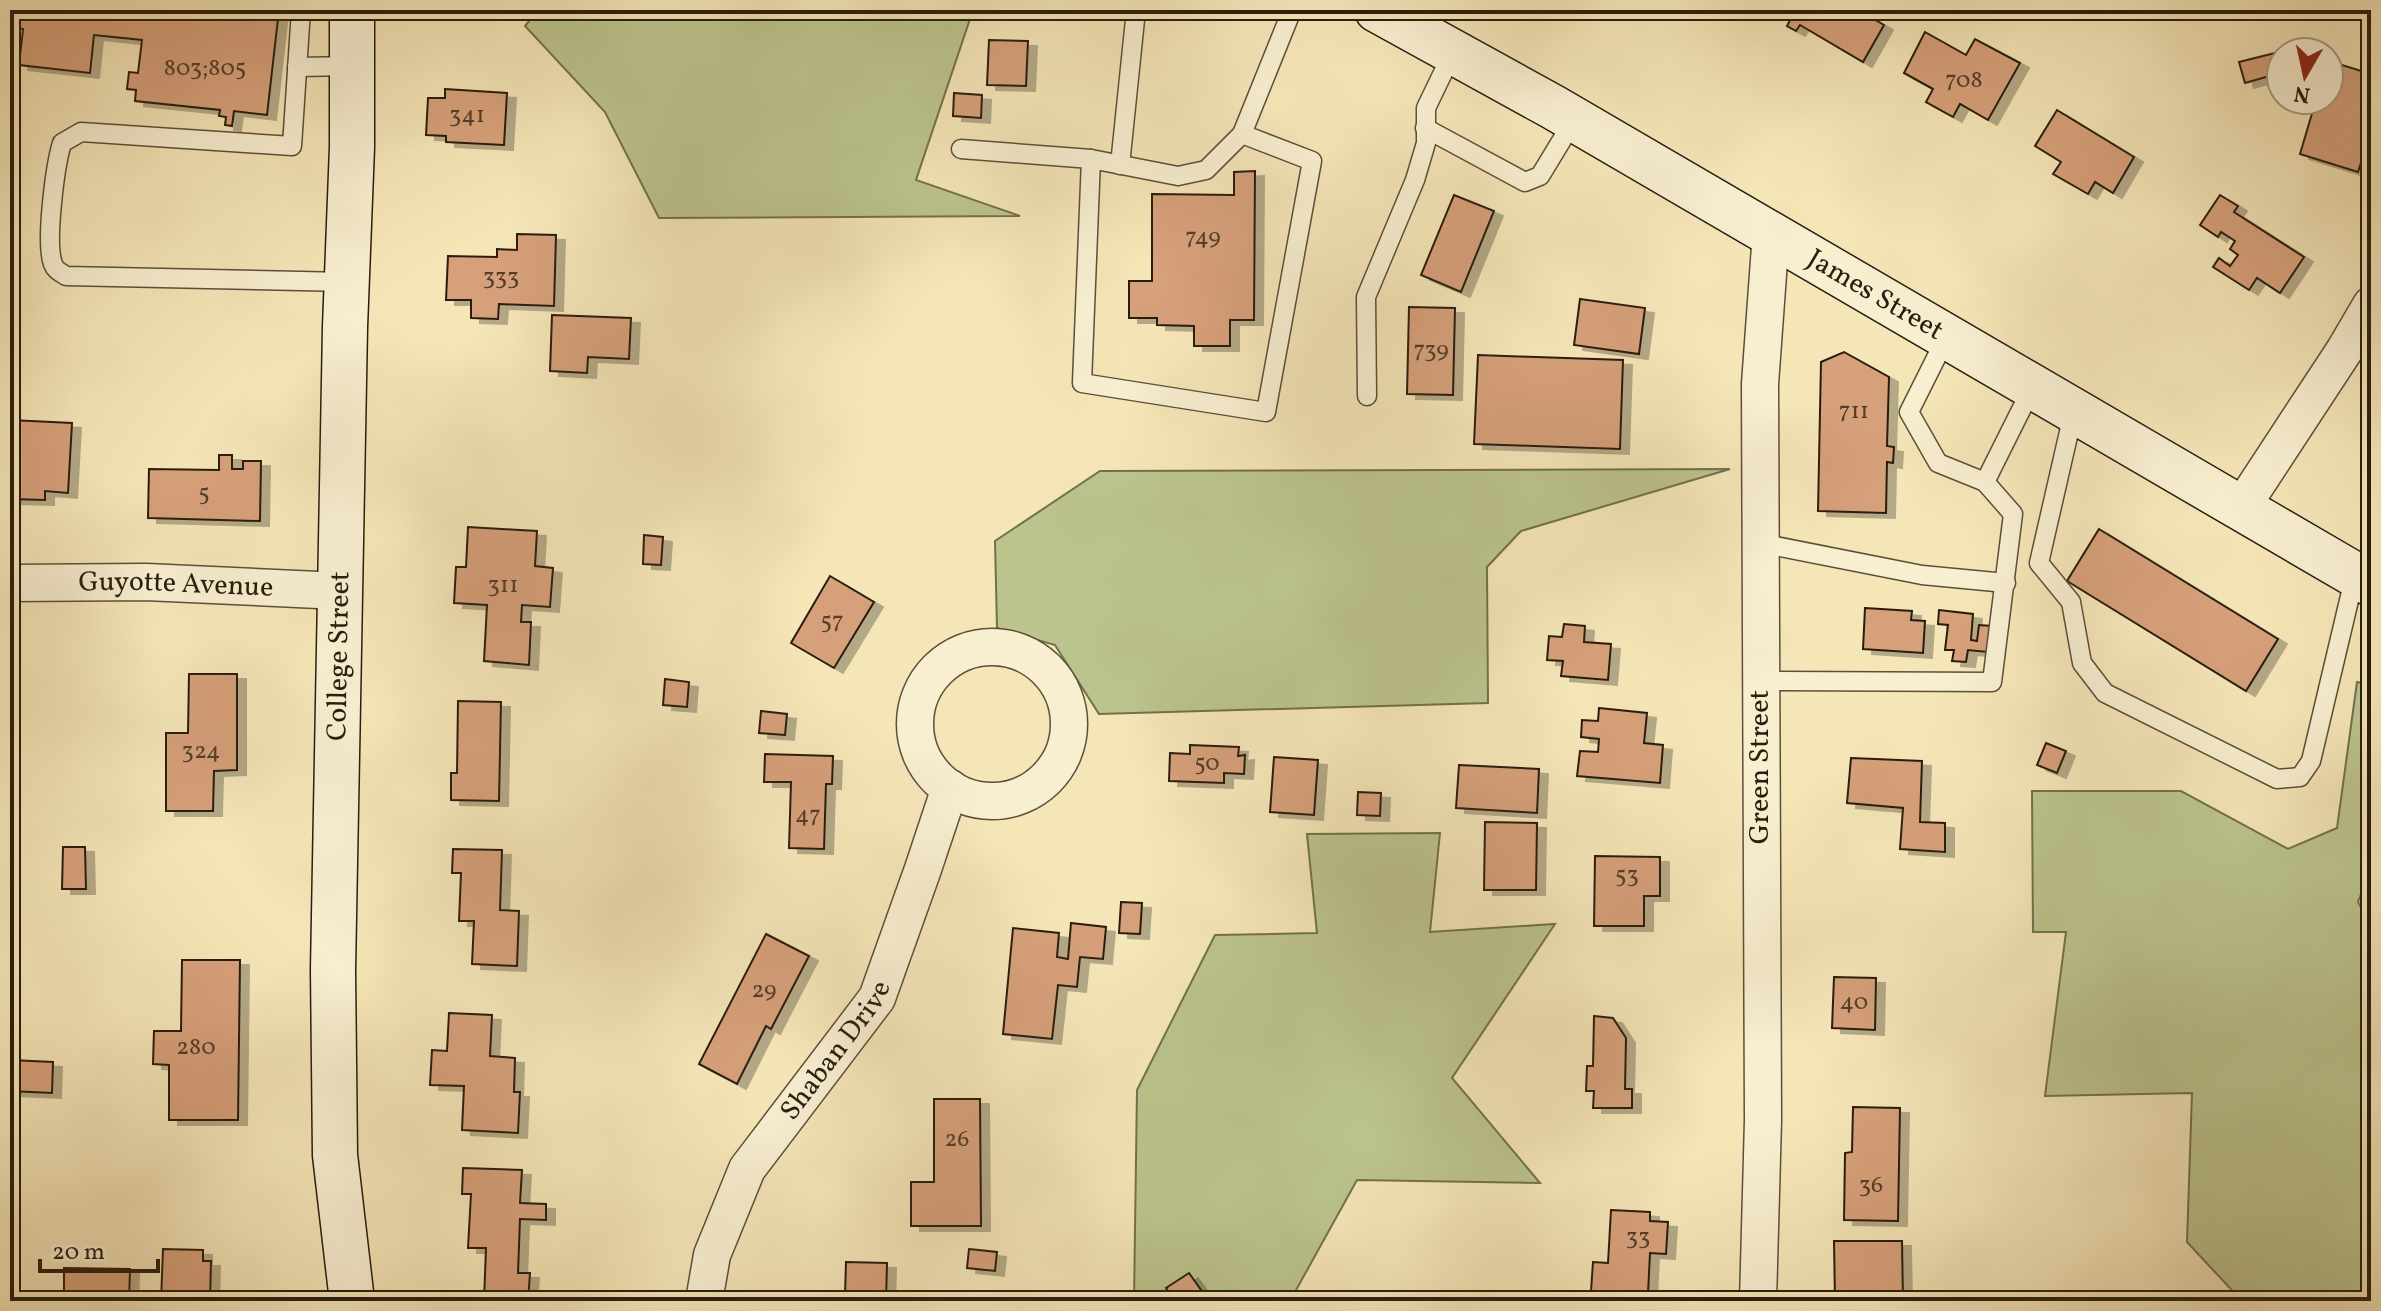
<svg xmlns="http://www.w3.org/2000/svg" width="2381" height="1311" viewBox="0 0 2381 1311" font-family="Vollkorn,serif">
	<defs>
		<filter id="shadow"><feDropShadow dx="9" dy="5" stdDeviation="0" flood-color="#0004"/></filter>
	</defs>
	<rect width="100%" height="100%" fill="#f5e6b8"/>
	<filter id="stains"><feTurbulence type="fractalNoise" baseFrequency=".0025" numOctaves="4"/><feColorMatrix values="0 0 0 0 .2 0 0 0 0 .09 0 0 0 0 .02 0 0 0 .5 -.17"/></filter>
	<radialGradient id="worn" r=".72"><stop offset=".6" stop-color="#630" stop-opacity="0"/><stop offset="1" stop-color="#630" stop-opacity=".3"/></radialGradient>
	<g fill="#bcc48e" stroke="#72704e" stroke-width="2">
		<polygon points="538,10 973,10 916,180 1020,216 659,218 605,112 525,26"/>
		<polygon points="1730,469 1521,531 1487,567 1488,703 1099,714 1055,645 997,628 995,541 1100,471"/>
		<polygon points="2357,682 2371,685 2371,868 2358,902 2371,926 2371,1292 2369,1301 2242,1301 2187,1242 2192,1093 2045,1096 2066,932 2033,932 2032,791 2181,791 2288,849 2337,828"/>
		<polygon points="1440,833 1430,932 1555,924 1452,1078 1540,1183 1357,1180 1290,1301 1134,1301 1137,1090 1215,935 1317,933 1307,834"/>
	</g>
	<g fill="#d6a07a" stroke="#291d0f" stroke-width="2" filter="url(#shadow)">
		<polygon points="19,10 279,10 267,115 234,111 232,126 225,125 226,117 219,116 220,110 135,101 136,90 127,89 129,72 138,73 142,40 94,35 90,73 19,65 23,29 17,28"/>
		<polygon points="1772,10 1858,10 1884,25 1863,62 1800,25 1796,31 1787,26 1790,20"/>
		<polygon points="1925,32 1966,55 1975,39 2020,63 1988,120 1960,104 1953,117 1926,102 1933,89 1904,73"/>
		<polygon points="989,40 1028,41 1026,86 987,85"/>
		<polygon points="2275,53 2280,73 2245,83 2239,62"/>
		<polygon points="2329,61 2371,74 2371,86 2366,103 2371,104 2371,131 2358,172 2300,154 2316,100 2329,100"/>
		<polygon points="445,89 507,93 504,145 446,142 446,136 426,135 428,98 445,98"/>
		<polygon points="954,93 982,95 981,118 953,116"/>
		<polygon points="2057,110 2134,157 2113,193 2095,182 2088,194 2053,174 2061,162 2035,146"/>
		<polygon points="1255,171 1254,320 1230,320 1230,346 1194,346 1194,326 1157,325 1157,318 1129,318 1129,281 1152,281 1152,194 1234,195 1234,172"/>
		<polygon points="1454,195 1494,211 1461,292 1421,275"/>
		<polygon points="2220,195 2238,206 2234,212 2304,257 2280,293 2257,278 2249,290 2213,267 2219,258 2230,266 2238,255 2230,249 2235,241 2221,232 2218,237 2200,225"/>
		<polygon points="517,234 556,235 554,306 499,304 498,319 471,318 471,300 446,300 448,256 497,257 497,249 517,250"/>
		<polygon points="1580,299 1645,308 1639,354 1574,345"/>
		<polygon points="1409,307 1455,308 1453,395 1407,394"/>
		<polygon points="552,315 631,318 629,359 588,357 587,373 550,371"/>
		<polygon points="1844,352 1889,377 1887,446 1894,447 1893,463 1887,462 1886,513 1818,511 1821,362"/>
		<polygon points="1478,355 1623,360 1620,449 1474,444"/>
		<polygon points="10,420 72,423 68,493 45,491 45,500 10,499"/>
		<polygon points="219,455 232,455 232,469 243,469 243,461 261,461 260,521 148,518 149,469 219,470"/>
		<polygon points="468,527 537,531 535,566 553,568 550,607 522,605 521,622 531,622 529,665 484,661 487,605 454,603 456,567 466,567"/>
		<polygon points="2099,529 2278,639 2246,691 2067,581"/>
		<polygon points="644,535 663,537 661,565 643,564"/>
		<polygon points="830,576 874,602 834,668 791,643"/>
		<polygon points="1865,608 1912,611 1911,620 1925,621 1923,653 1863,649"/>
		<polygon points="1939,610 1973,614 1971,640 1977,641 1979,625 1992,626 1988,652 1968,650 1966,662 1952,661 1954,650 1945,650 1948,625 1938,624"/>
		<polygon points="1564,624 1585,626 1584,642 1611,644 1608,680 1561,676 1563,661 1547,660 1549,636 1562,637"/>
		<polygon points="189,674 237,674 237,770 214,771 213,811 166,811 166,733 188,733"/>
		<polygon points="665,679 689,682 687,707 663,705"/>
		<polygon points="458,701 501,702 499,801 451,800 451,773 457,773"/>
		<polygon points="1599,708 1647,713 1644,743 1663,745 1660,783 1577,776 1580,751 1598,752 1599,739 1581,737 1582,720 1598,721"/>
		<polygon points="761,711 787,714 785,735 759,733"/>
		<polygon points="2046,743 2066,751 2057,773 2037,765"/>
		<polygon points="1190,745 1239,747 1238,756 1245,755 1244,774 1224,773 1224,783 1169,781 1170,753 1190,754"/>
		<polygon points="765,754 833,756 832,784 826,784 824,849 789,848 791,782 764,782"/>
		<polygon points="1274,757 1318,760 1314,815 1270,812"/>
		<polygon points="1851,758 1922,761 1920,822 1945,823 1945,852 1900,849 1903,808 1847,803"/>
		<polygon points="1459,765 1539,769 1537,813 1456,808"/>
		<polygon points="1358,792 1381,793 1380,816 1357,815"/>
		<polygon points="1485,822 1537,823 1536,890 1484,890"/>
		<polygon points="63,847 85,847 86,889 62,889"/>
		<polygon points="453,849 502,850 500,910 519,911 517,966 472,964 474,921 459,921 461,873 452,873"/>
		<polygon points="1595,856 1660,857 1660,896 1644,896 1644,926 1594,926"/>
		<polygon points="1121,902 1142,903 1140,934 1119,933"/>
		<polygon points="1071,923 1106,927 1103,959 1080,957 1077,987 1058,985 1052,1039 1003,1034 1013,928 1059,933 1057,957 1068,959"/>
		<polygon points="766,934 809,956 771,1029 766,1026 737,1084 699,1064"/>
		<polygon points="182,960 240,960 238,1120 169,1120 169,1065 153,1064 154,1031 181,1031"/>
		<polygon points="1834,977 1876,978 1875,1030 1832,1028"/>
		<polygon points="449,1013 492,1015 490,1056 515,1058 514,1092 520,1092 518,1133 462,1130 464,1086 430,1085 432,1050 447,1051"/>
		<polygon points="1594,1016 1613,1018 1626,1038 1625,1089 1632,1089 1632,1108 1593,1108 1594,1091 1586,1091 1587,1066 1593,1066"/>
		<polygon points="10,1060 53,1062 52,1093 10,1091"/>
		<polygon points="934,1099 980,1099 981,1226 911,1226 911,1182 934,1182"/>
		<polygon points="1853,1107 1900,1108 1898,1221 1844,1220 1845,1153 1852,1152"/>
		<polygon points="463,1168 522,1170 520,1203 546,1204 546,1220 520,1219 518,1273 530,1273 528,1301 484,1301 486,1248 468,1248 471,1194 462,1194"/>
		<polygon points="1611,1210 1650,1212 1650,1221 1668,1222 1666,1254 1650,1253 1648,1294 1591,1291 1593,1262 1608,1263"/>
		<polygon points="1834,1241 1902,1241 1903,1301 1835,1301"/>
		<polygon points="163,1249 203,1250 203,1261 211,1261 210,1301 161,1301"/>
		<polygon points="969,1249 997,1252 995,1271 967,1268"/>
		<polygon points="846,1262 887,1263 886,1301 853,1301 853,1295 845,1295"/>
		<polygon points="64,1268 130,1269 129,1301 64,1301"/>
		<polygon points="1189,1273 1201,1290 1184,1301 1175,1301 1166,1288"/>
	</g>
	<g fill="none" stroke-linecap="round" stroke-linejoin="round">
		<g stroke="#5c4f39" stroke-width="21">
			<g id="lane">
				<path d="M301,10L292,146L81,132L62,143C55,166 45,243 53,264C55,270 60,272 66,276L347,282"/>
				<polyline points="297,67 352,66"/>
				<polyline points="1425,128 1525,182 1540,176 1574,120"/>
				<polyline points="961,149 1091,159 1082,383 1266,412 1312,161 1242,134 1292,10"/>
				<polyline points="1091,159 1178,176 1206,170 1242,134"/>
				<polyline points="1120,165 1136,10"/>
				<polyline points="1947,336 1909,412 1938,463 1985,482 2033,386"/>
				<polyline points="1367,396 1366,297 1415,180 1426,143 1426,108 1453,52"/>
				<polyline points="2074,410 2039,563 2071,602 2082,663 2105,693 2277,779 2300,777 2311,761 2355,575"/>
				<polyline points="1760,543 1922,575 2006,583"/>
				<polyline points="1760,681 1992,682 2013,514 1985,482"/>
			</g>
		</g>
		<g stroke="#5c4f39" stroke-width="39">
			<g id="street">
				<polyline points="2241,508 2344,351 2371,305"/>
				<path id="s1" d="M10,583L146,582L340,591"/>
				<circle cx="992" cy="724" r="77"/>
				<path id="s2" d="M704,1301L712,1255L747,1169L877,998L923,869L950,788"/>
				<polyline points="1758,1301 1763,1120 1760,384 1771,233"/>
			</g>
		</g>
		<g stroke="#291d0f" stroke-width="47">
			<g id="secondary">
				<path id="s3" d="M1377,10L1553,107L2371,584"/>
				<path id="s4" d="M352,1301L335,1155L333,970L345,327L352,147V10"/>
			</g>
		</g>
		<use href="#lane" stroke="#f8efd1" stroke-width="18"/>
		<use href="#street" stroke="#f8efd1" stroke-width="36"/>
		<use href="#secondary" stroke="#f8efd1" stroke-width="44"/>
	</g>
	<g text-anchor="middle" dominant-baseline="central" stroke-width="6" stroke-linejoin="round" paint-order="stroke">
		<g font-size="24" fill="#543e2a">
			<text x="205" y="69">803;805</text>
			<text x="1964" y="81">708</text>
			<text x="467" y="116">341</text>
			<text x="1203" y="238">749</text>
			<text x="501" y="278">333</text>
			<text x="1431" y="351">739</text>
			<text x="1854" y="412">711</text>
			<text x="204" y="494">5</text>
			<text x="503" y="586">311</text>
			<text x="832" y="622">57</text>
			<text x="201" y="752">324</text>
			<text x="1207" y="764">50</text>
			<text x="808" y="816">47</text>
			<text x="1627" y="876">53</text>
			<text x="764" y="991">29</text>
			<text x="1854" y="1003">40</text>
			<text x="196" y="1048">280</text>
			<text x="957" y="1140">26</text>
			<text x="1871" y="1186">36</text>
			<text x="1638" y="1238">33</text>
		</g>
		<g font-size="28" fill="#291d0f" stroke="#f8efd1">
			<text stroke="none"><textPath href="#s3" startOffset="574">James Street</textPath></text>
			<text stroke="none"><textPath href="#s1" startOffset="166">Guyotte Avenue</textPath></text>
			<text stroke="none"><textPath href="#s4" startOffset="646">College Street</textPath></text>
			<text transform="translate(1760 767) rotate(-90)">Green Street</text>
			<text stroke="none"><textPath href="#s2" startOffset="288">Shaban Drive</textPath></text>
		</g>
	</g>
	<rect width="2381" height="1311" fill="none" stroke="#f5e6b8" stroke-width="40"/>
	<rect x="12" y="12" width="2357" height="1287" fill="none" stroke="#291d0f" stroke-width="4"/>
	<rect x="20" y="20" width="2341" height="1271" fill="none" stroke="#291d0f" stroke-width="2"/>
	<g transform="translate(2305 76) rotate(189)"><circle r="38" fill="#f8efd1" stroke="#a59b83" stroke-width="2"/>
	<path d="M0-6L14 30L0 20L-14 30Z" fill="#8f2418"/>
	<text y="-12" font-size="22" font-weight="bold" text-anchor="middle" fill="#291d0f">N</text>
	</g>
	<path d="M40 1259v12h118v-12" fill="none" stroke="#291d0f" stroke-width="4"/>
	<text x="52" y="1259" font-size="24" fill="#291d0f" stroke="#f8efd1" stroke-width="6" paint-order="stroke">20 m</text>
	<rect width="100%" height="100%" filter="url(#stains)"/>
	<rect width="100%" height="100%" fill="url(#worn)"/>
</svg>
